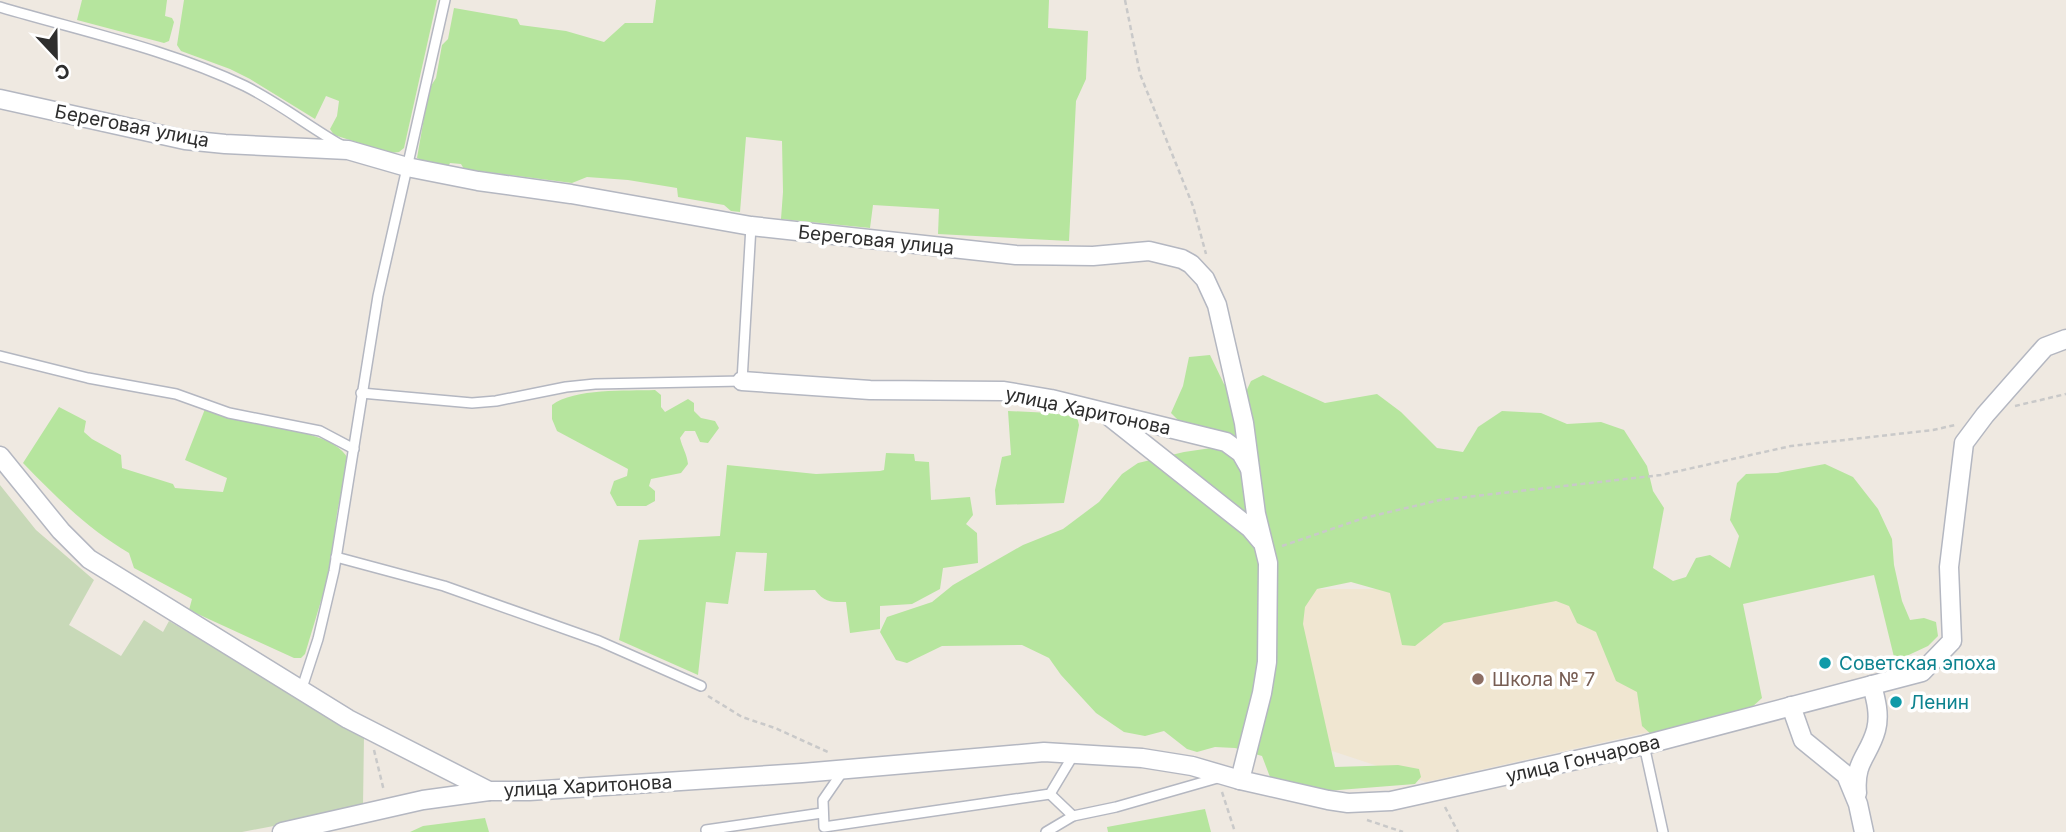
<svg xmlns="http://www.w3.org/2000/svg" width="2066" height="832" viewBox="0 0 2066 832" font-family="Inter,sans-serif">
	<rect width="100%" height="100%" fill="#efe9e1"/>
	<polygon fill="#f0e6d1" points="1628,579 1662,729 1426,782 1320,747 1292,589 1394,589"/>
	<g fill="#b6e59e">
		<polygon points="82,0 167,0 165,16 172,18 174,22 169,41 164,43 77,20"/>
		<polygon points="184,0 437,0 404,148 399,152 391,153 334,135 330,129 337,116 339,101 326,96 315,119 250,79 230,69 181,51 177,45"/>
		<polygon points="656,0 1049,0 1048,28 1088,31 1086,79 1076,101 1069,241 938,234 939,209 873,205 870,228 781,219 783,192 782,141 746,137 740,212 731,211 724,205 678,197 677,188 628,180 587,177 572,183 464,169 461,164 450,163 448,167 430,164 417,158 429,89 436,78 442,45 448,39 454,8 517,19 520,25 566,31 604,42 625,23 653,23"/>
		<polygon points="1210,355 1224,384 1243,398 1251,381 1263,375 1325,403 1377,394 1401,412 1437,448 1463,452 1478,427 1502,411 1541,413 1567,424 1601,422 1624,430 1647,466 1653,491 1664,508 1653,568 1673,581 1686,577 1696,558 1710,555 1730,568 1739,536 1730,520 1737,483 1746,474 1777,473 1825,464 1853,477 1878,509 1892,539 1894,565 1902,601 1910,620 1924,618 1936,622 1938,636 1928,646 1900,659 1894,657 1874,575 1743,604 1762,698 1751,708 1653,736 1642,726 1637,692 1616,681 1596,632 1577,623 1569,606 1556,601 1444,623 1415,646 1402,645 1390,593 1351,582 1317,589 1305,607 1303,624 1335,767 1398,765 1419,769 1421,777 1415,784 1326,791 1270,777 1262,756 1235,748 1215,747 1197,752 1187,749 1164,731 1145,736 1124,732 1096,713 1061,675 1049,658 1022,645 942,646 907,663 896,660 880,632 887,617 932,602 953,585 1023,545 1063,529 1099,502 1122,474 1138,463 1184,452 1218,447 1191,433 1171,413 1183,386 1189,357"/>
		<path d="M655,390L661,395V407L665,412L688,399L694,403V411L701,418L715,421L719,428L708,443L700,442L695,431H685L680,438C682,447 687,454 688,464L681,473L651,479L649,486L655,491V501L646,506H617L610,493L614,481L627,476L628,469L557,431L552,419V405C574,388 627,391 655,390Z"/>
		<path d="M59,407L86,421L84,432L92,439L121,455L122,468L173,484L175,488L223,492L227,478L185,460L205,409C218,413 230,417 242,421C269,427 336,432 348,459L337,513L330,571L305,654L301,658H294L189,610L192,599L134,568L129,553C88,529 56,497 23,463Z"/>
		<polygon points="1008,411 1051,413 1077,417 1079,425 1064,503 996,505 995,490 1002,457 1011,455"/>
		<path d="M886,453L914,454L915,461L929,462L931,500L970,497L973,515L966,524L977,533L978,563L943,568L940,589L912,604L880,606V629L850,633L846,602C832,602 825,603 815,590L764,591L767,553L736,552L728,604L706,602L698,675L619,640L639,540L720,536L727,465L816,474L880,471L884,470Z"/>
		<polygon points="1205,809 1211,832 1108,832 1107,827"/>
		<polygon points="485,818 489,832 410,832 423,826"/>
	</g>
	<polygon fill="#c8d9b8" points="0,485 36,530 94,580 69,625 121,656 144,620 163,632 169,621 364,736 363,806 347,812 242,832 0,832"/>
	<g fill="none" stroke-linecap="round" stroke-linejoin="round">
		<g stroke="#b4b7c1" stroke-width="12">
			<g id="service">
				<path d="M0,7C81,31 168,49 245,86C279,103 308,126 341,145"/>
				<polyline points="0,356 88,378 176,394 229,413 320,431 354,449"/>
				<polyline points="361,393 472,403 496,401 566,387 595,384 742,381 751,226"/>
				<polyline points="336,557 444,586 599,641 701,686"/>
				<polyline points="301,691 318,639 334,571 378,296 445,0"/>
				<polyline points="1644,745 1663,832"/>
				<polyline points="843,771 823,800 824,827 1050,794 1074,754"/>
				<polyline points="1050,794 1073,816"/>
				<polyline points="706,830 822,813"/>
				<polyline points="1046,832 1073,816 1116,807 1221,777"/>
			</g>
		</g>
		<g stroke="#b4b7c1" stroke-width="21">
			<g id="minor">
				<polyline points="0,99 185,140 225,144 348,150 407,167 478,181 571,194 751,226 1016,255 1093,256 1149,251 1182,259 1191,264 1205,279 1217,305 1244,423 1256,514 1268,563 1267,662 1262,693 1240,780"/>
				<polyline points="742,381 870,390 1004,391 1051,399 1226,442 1241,453 1249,467"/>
				<polyline points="1110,417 1250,528 1261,541"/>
				<polyline points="0,456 61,531 89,559 348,719 489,791 529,791 802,773 1044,752 1142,758 1192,766 1240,780 1328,800 1348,803 1391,801 1644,745 1922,672 1952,641 1949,567 1964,443 1985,415 2045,347 2066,339"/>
				<polyline points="1791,706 1803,740 1846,775 1858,804 1864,832"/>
				<path d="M1857,793C1854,761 1869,756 1876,730C1880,715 1876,700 1872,685"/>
				<polyline points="282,832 423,800 489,791"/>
			</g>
		</g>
		<g stroke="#c9c9c9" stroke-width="2.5" stroke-dasharray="5 3.5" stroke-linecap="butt">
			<polyline points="1125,0 1140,74 1193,206 1206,254"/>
			<polyline points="2015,406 2066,394"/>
			<polyline points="1282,546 1364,518 1440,500 1661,475 1791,446 1933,430 1955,425"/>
			<polyline points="708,696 742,717 775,728 828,752"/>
			<polyline points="374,750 384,791"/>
			<polyline points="1222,792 1235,832"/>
			<polyline points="1445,807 1458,832"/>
			<polyline points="1367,820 1403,832"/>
		</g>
		<use href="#service" stroke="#fff" stroke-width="9"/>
		<use href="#minor" stroke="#fff" stroke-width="18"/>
	</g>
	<g fill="#0f9aa8" stroke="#fff" stroke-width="2.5">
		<circle cx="1825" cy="663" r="7"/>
		<circle cx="1896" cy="702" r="7"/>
	</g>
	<circle fill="#8d6e63" stroke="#fff" stroke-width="2.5" cx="1478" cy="679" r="7"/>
	<g text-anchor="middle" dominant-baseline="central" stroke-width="7" stroke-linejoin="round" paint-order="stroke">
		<g font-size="19" fill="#2e2e2e" stroke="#fff">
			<text transform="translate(132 126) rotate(11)">Береговая улица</text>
			<text transform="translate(876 240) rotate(6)">Береговая улица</text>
			<text transform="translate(1088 411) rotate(12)">улица Харитонова</text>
			<text transform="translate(1583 759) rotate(-13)">улица Гончарова</text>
			<text transform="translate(588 786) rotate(-3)">улица Харитонова</text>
		</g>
		<g font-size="19" fill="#0d838f" stroke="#fff" text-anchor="start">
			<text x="1839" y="663">Советская эпоха</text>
			<text x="1910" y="702">Ленин</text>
		</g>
		<g font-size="19" fill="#785e54" stroke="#fff" text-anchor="start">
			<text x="1492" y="679">Школа № 7</text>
		</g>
	</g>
	<g transform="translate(56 56) rotate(158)" stroke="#ffffff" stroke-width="5" paint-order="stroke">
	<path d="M0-5L12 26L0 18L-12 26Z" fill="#2e2e2e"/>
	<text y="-10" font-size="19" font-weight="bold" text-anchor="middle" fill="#2e2e2e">С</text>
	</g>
</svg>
